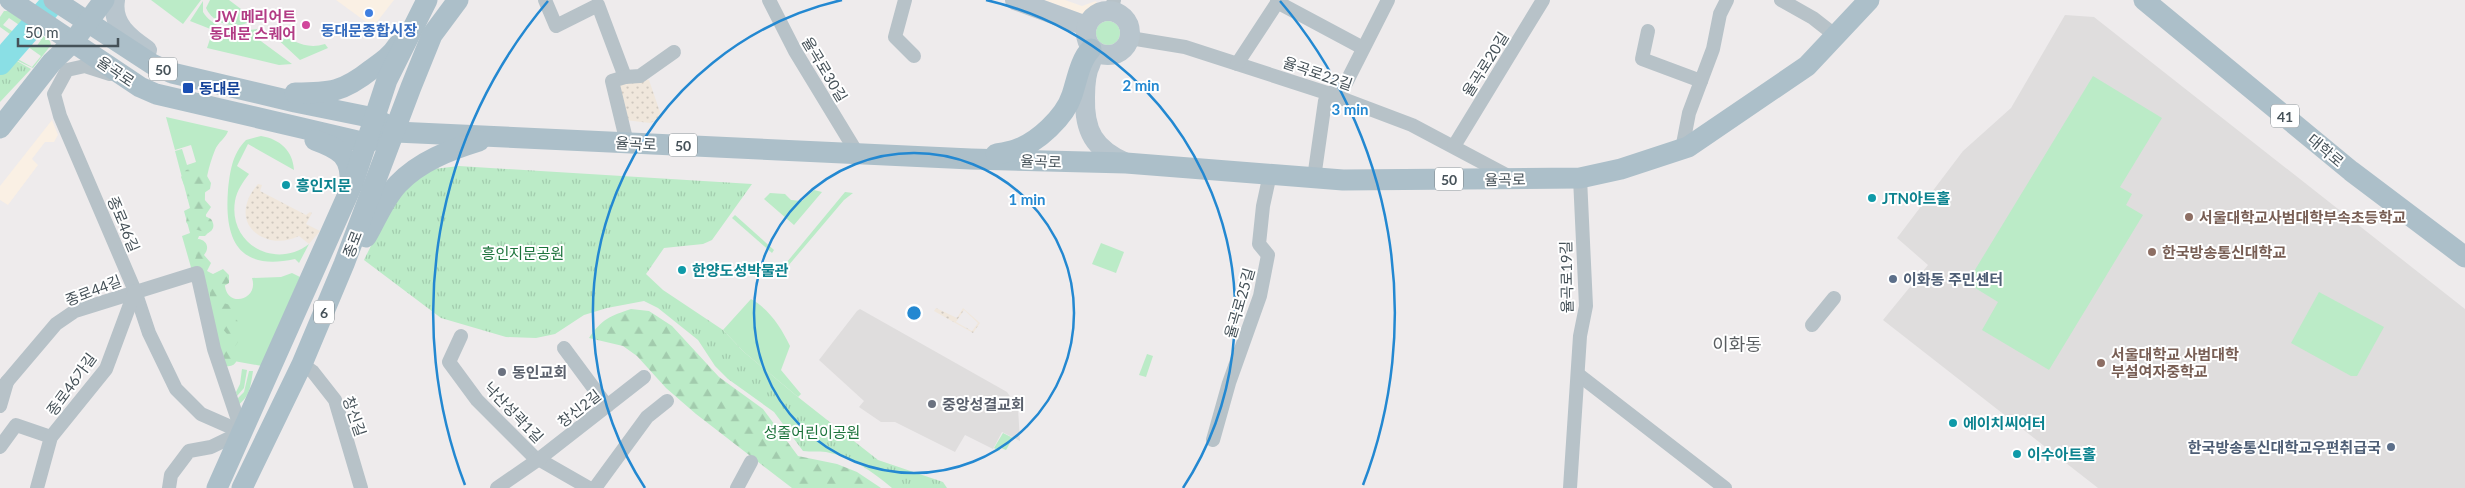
<svg xmlns="http://www.w3.org/2000/svg" width="2465" height="488" viewBox="0 0 2465 488" font-family="Lato,'Noto Sans KR',sans-serif">
	<defs>
		<pattern id="forest-firs" width="22" height="20" patternUnits="userSpaceOnUse" patternTransform="scale(1.25)"><rect width="22" height="20" fill="#bbebc7"/><path d="M5 1l3.5 6h-7zM16 11l3.5 6h-7z" fill="#a2cbad"/></pattern>
		<pattern id="sand-dots" width="8" height="8" patternUnits="userSpaceOnUse" patternTransform="scale(1.25)"><rect width="8" height="8" fill="#f0e7dc"/><path d="M2 2h.1M6 6h.1" fill="none" stroke="#cfc8bf" stroke-width="1.8" stroke-linecap="round"/></pattern>
		<pattern id="park-tufts" width="24" height="20" patternUnits="userSpaceOnUse" patternTransform="scale(1.25)"><rect width="24" height="20" fill="#bbebc7"/><path d="M3 7l-1-3M5 7V3M7 7l1-3M15 17l-1-3M17 17v-4M19 17l1-3" fill="none" stroke="#a2cbad"/></pattern>
	</defs>
	<rect width="100%" height="100%" fill="#eeebec"/>
	<g fill="#faf0e4">
		<polygon points="336,0 394,0 373,27"/>
		<polygon points="1044,0 1065,0 1082,6 1096,1 1098,7 1082,14"/>
		<polygon points="52,120 58,135 54,142 45,142 32,159 38,165 8,205 0,200 0,186"/>
	</g>
	<g fill="#dfdddd">
		<polygon points="2065,15 2094,17 2465,309 2465,488 2098,488 1883,320 1928,265 1897,238 1963,151 2011,108"/>
		<polygon points="860,309 1007,392 1018,408 1020,441 1002,432 993,449 965,435 955,452 895,422 881,422 859,407 864,401 819,360 857,311"/>
	</g>
	<g fill="#bbebc7" fill-rule="evenodd">
		<polygon points="151,0 201,0 183,24"/>
		<path d="M210,0H229L253,18C241,32 213,25 206,8Z"/>
		<path d="M203,1V12C214,30 238,32 257,29L258,33L254,36L292,64L279,65L207,48L213,30L190,21Z"/>
		<path d="M4,11H9L50,41L51,45L33,68C21,63 10,57 0,49L32,67L41,56L0,27V17ZM9,18L41,40L36,47L3,25Z"/>
		<circle cx="1108" cy="33" r="12"/>
		<path d="M277,31C293,41 306,50 325,44L328,48L300,60L272,34Z"/>
		<polygon points="2093,76 2162,118 2120,187 2132,194 2126,205 2143,215 2049,370 1982,330 1998,302 1967,283"/>
		<path d="M166,117L228,131C226,138 218,142 215,150C204,177 202,204 209,232L205,236H199L197,241L207,275L225,278C221,310 260,302 252,278L281,277L292,273L300,277L262,366L217,358L182,236L190,233L184,211L190,208L175,151L182,149L187,165L196,162L191,145L175,150Z"/>
		<path d="M261,136C280,139 293,151 294,170L248,144L237,166L249,174C243,182 237,190 235,201C228,244 275,270 309,244L299,263L295,259C240,271 224,242 228,190C230,172 232,154 246,140Z"/>
		<polygon points="814,190 822,192 794,225 764,199 770,193 785,194 791,200 802,201"/>
		<polygon points="845,192 853,193 844,200 788,266 782,268"/>
		<polygon points="735,215 774,250 772,253 732,218"/>
		<polygon points="1101,243 1124,252 1116,273 1092,264"/>
		<polygon points="2319,292 2384,327 2357,376 2351,376 2291,343"/>
		<path d="M751,299C769,309 781,327 790,346L781,370L801,394L798,397L744,352L723,330Z"/>
		<polygon points="1147,354 1153,356 1146,377 1139,375"/>
		<polygon points="242,369 247,370 244,388 237,396 236,392 240,384"/>
		<path d="M249,371H253C251,384 250,397 238,405L235,401L244,392Z"/>
		<polygon points="1003,433 1013,438 1006,450 1001,448 999,451 994,448"/>
	</g>
	<g fill="url(#forest-firs)">
		<path d="M191,169L199,176H207L211,183L210,189L204,193V199L211,207L205,216L211,219C215,225 214,230 208,233L191,228L186,222L188,214L194,211V205L187,198L188,193L194,187L184,185L181,177L186,170Z"/>
		<path d="M198,239C207,240 210,248 204,255L211,263L207,271L213,274L223,269L229,275V283L224,286L226,295L220,301H215L210,297V287L206,288L193,266L196,256C190,253 189,248 192,242Z"/>
		<path d="M223,303L231,305L234,311L232,317L237,320L239,325L233,334L238,342L233,350L237,360C235,365 231,367 226,366L222,352L225,350L221,342L227,334L222,328L224,320L216,313L218,305Z"/>
		<path d="M631,309L649,311L672,326L719,377L763,409L798,456L837,464L857,472L881,488H792L696,414L666,388L637,356L623,346L589,338C602,319 610,316 631,309Z"/>
	</g>
	<g fill="url(#sand-dots)" fill-rule="evenodd">
		<polygon points="639,78 649,80 662,118 650,123 625,120 616,83"/>
		<path d="M258,184L262,185L260,191L306,215L310,212L312,213L306,224L320,231L309,244L299,236C271,250 236,231 248,200C250,194 254,189 258,184Z"/>
		<path d="M936,308L957,318L963,308L980,323L973,333L934,311ZM964,310L978,323L972,331L956,322Z"/>
	</g>
	<g fill="url(#park-tufts)">
		<polygon points="10,57 31,69 0,102 0,69"/>
		<path d="M459,166L752,184L712,240L703,244L664,248L646,274L663,290L723,330L744,352L798,397L878,460L943,482L947,488H892C872,471 852,457 826,452C818,451 811,452 803,451L774,412L728,379L715,366L698,340L658,308L644,301L607,308L584,315L555,334L536,338L506,337L441,318L364,260L398,191L434,169Z"/>
	</g>
	<g fill="none" stroke-linecap="round" stroke-linejoin="round">
		<polyline stroke="#8adfe5" stroke-width="24" points="0,63 55,0"/>
		<g stroke="#b7c2c8" stroke-width="14">
			<polyline points="545,0 556,26 598,5 625,77 612,81 627,143"/>
			<polyline points="769,0 795,51 857,153"/>
			<polyline points="905,0 895,37 914,56"/>
			<polyline points="1781,0 1813,18 1836,36"/>
			<polyline points="1277,2 1363,48"/>
			<polyline points="1111,11 1114,0"/>
			<polyline points="1648,31 1642,59 1701,81"/>
			<polyline points="1130,38 1185,47 1330,94 1412,125 1508,176"/>
			<polyline points="1237,64 1279,0"/>
			<polyline points="110,74 85,66 67,70 54,94 60,116 135,291 149,333 176,389 201,414 242,432"/>
			<polyline points="625,77 640,76 674,52"/>
			<polyline points="1454,146 1543,0"/>
			<polyline points="1682,149 1689,113 1713,49 1720,14 1727,0"/>
			<polyline points="1314,178 1325,101 1330,94 1346,83 1388,0"/>
			<polyline points="1812,325 1834,298"/>
			<polyline points="461,336 449,362 477,400 533,456 589,488"/>
			<polyline points="564,348 607,406"/>
			<polyline points="302,364 313,372 335,400 361,488"/>
			<polyline points="1579,375 1725,488"/>
			<polyline points="0,390 56,324 75,311 197,273 214,349 242,432"/>
			<polyline points="0,406 7,382"/>
			<polyline points="1213,440 1229,383 1260,296 1268,255 1259,244 1263,206 1270,174"/>
			<polyline points="0,447 16,425 51,437"/>
			<polyline points="37,488 51,437 106,369 135,291"/>
			<polyline points="169,488 171,475 189,451 211,447 242,432"/>
			<polyline points="497,488 539,459 644,377"/>
			<polyline points="595,488 647,417 667,401"/>
			<polyline points="737,488 751,462"/>
			<polyline points="1570,488 1580,336 1586,306 1580,178"/>
		</g>
		<g stroke="#b8c5cd" stroke-width="20">
			<path d="M115,0C111,24 129,38 147,50"/>
			<polyline points="1015,0 1086,26"/>
			<circle cx="1108" cy="33" r="22"/>
			<path d="M1091,63C1086,72 1085,86 1085,97C1084,131 1094,149 1126,163"/>
		</g>
		<g stroke="#acbfc9" stroke-width="21">
			<polyline points="10,0 140,87 156,94 366,143 396,132 971,159 1126,163 1343,180 1580,178 1621,169 1688,147 1807,66 1869,0"/>
			<polyline points="54,0 152,64 172,73 295,102 374,118 385,124"/>
			<polyline points="2144,0 2351,171 2465,257"/>
			<path d="M295,93C331,93 343,92 372,69C382,62 391,56 398,45"/>
			<polyline points="0,128 52,62 73,42 104,0"/>
			<path d="M315,140C340,149 352,156 350,185"/>
			<path d="M996,154C1002,153 1009,152 1015,150C1037,143 1065,117 1072,95C1077,80 1080,60 1091,49"/>
			<path d="M366,237C376,220 384,199 398,184C420,161 450,150 479,141"/>
			<polyline points="217,488 353,183 387,80 427,0"/>
			<polyline points="242,488 302,364 344,264 411,87 432,35 458,0"/>
		</g>
	</g>
	<g fill="none" stroke="#2388d1" stroke-width="2.5">
		<circle cx="914" cy="313" r="160"/>
		<path d="M645 488A321 321 0 0 1 842 0M986 0A321 321 0 0 1 1183 488"/>
		<path d="M465 485A481 481 0 0 1 548 1M1280 1A481 481 0 0 1 1363 485"/>
	</g>
	<circle fill="#3f7fe0" stroke="#fff" stroke-width="2" cx="369" cy="13" r="5"/>
	<circle fill="#d1479c" stroke="#fff" stroke-width="2" cx="306" cy="25" r="5"/>
	<rect fill="#1a4fb4" stroke="#fff" stroke-width="2" x="182" y="82" width="12" height="12" rx="2.5"/>
	<g fill="#0f9aa8" stroke="#fff" stroke-width="2">
		<circle cx="286" cy="185" r="5"/>
		<circle cx="1872" cy="198" r="5"/>
		<circle cx="682" cy="270" r="5"/>
		<circle cx="1953" cy="423" r="5"/>
		<circle cx="2017" cy="454" r="5"/>
	</g>
	<g fill="#8d6e63" stroke="#fff" stroke-width="2">
		<circle cx="2189" cy="217" r="5"/>
		<circle cx="2152" cy="252" r="5"/>
		<circle cx="2101" cy="363" r="5"/>
	</g>
	<g fill="#5c6f8a" stroke="#fff" stroke-width="2">
		<circle cx="1893" cy="279" r="5"/>
		<circle cx="2391" cy="447" r="5"/>
	</g>
	<g fill="#6b7280" stroke="#fff" stroke-width="2">
		<circle cx="502" cy="372" r="5"/>
		<circle cx="932" cy="404" r="5"/>
	</g>
	<g text-anchor="middle" dominant-baseline="central" stroke-width="4" stroke-linejoin="round" paint-order="stroke">
		<g fill="#fff" stroke="#7d858a" stroke-width="1">
			<rect x="149" y="57.5" width="28" height="23" rx="4"/>
			<rect x="2271" y="104.5" width="28" height="23" rx="4"/>
			<rect x="669" y="133.5" width="28" height="23" rx="4"/>
			<rect x="1435" y="167.5" width="28" height="23" rx="4"/>
			<rect x="314" y="300.5" width="20" height="23" rx="4"/>
		</g>
		<g font-size="14" font-weight="bold" fill="#455158">
			<text x="163" y="69">50</text>
			<text x="2285" y="116">41</text>
			<text x="683" y="145">50</text>
			<text x="1449" y="179">50</text>
			<text x="324" y="312">6</text>
		</g>
		<g font-size="15" font-weight="bold" fill="#b23c85" stroke="#fff" text-anchor="end">
			<text x="296" y="16">JW 메리어트<tspan x="296" dy="17">동대문 스퀘어</tspan></text>
		</g>
		<g font-size="15" font-weight="bold" fill="#366cbe" stroke="#fff">
			<text x="369" y="30">동대문종합시장</text>
		</g>
		<g font-size="15" fill="#455158" stroke="#fff">
			<text transform="translate(1485 64) rotate(-58)">율곡로20길</text>
			<text transform="translate(825 69) rotate(59)">율곡로30길</text>
			<text transform="translate(116 71) rotate(34)">율곡로</text>
			<text transform="translate(1318 73) rotate(19)">율곡로22길</text>
			<text transform="translate(636 143) rotate(3)">율곡로</text>
			<text transform="translate(2326 150) rotate(40)">대학로</text>
			<text transform="translate(1041 161) rotate(2)">율곡로</text>
			<text transform="translate(1505 179) rotate(-1)">율곡로</text>
			<text transform="translate(124 224) rotate(67)">종로46길</text>
			<text transform="translate(352 244) rotate(-69)">종로</text>
			<text transform="translate(1566 277) rotate(-91)">율곡로19길</text>
			<text transform="translate(93 290) rotate(-21)">종로44길</text>
			<text transform="translate(1239 303) rotate(-74)">율곡로25길</text>
			<text transform="translate(71 384) rotate(-54)">종로46가길</text>
			<text transform="translate(579 408) rotate(-38)">창신2길</text>
			<text transform="translate(514 412) rotate(46)">낙산성곽1길</text>
			<text transform="translate(355 416) rotate(71)">창신길</text>
		</g>
		<g font-size="15" font-weight="bold" fill="#164399" stroke="#fff" text-anchor="start">
			<text x="199" y="88">동대문</text>
		</g>
		<g font-size="15" font-weight="bold" fill="#0d838f" stroke="#fff" text-anchor="start">
			<text x="296" y="185">흥인지문</text>
			<text x="1882" y="198">JTN아트홀</text>
			<text x="692" y="270">한양도성박물관</text>
			<text x="1963" y="423">에이치씨어터</text>
			<text x="2027" y="454">이수아트홀</text>
		</g>
		<g font-size="15" font-weight="bold" fill="#785e54" stroke="#fff" text-anchor="start">
			<text x="2199" y="217">서울대학교사범대학부속초등학교</text>
			<text x="2162" y="252">한국방송통신대학교</text>
			<text x="2111" y="354">서울대학교 사범대학<tspan x="2111" dy="17">부설여자중학교</tspan></text>
		</g>
		<g font-size="15" fill="#1c733b" stroke="#fff">
			<text x="523" y="253">흥인지문공원</text>
			<text x="812" y="432">성줄어린이공원</text>
		</g>
		<g font-size="15" font-weight="bold" fill="#4e5e75" stroke="#fff" text-anchor="start">
			<text x="1903" y="279">이화동 주민센터</text>
			<text x="2381" y="447" text-anchor="end">한국방송통신대학교우편취급국</text>
		</g>
		<g font-size="15" font-weight="bold" fill="#5b616d" stroke="#fff" text-anchor="start">
			<text x="512" y="372">동인교회</text>
			<text x="942" y="404">중앙성결교회</text>
		</g>
		<g font-size="18" fill="#595d60" stroke="#fff">
			<text x="1737" y="344">이화동</text>
		</g>
	</g>
	<circle cx="914" cy="313" r="8" fill="#2388d1" stroke="#fff" stroke-width="2.5"/>
	<g font-size="15" text-anchor="middle" font-weight="bold" fill="#2388d1" stroke="#fff" stroke-width="4" stroke-linejoin="round" paint-order="stroke">
		<text x="1141" y="91">2 min</text>
		<text x="1350" y="115">3 min</text>
		<text x="1027" y="205">1 min</text>
	</g>
	<path d="M18 38v8h100v-8" fill="none" stroke="#455158" stroke-width="2.5"/>
	<text x="25" y="38" font-size="15" fill="#455158" stroke="#ffffff" stroke-width="4" paint-order="stroke">50 m</text>
</svg>
